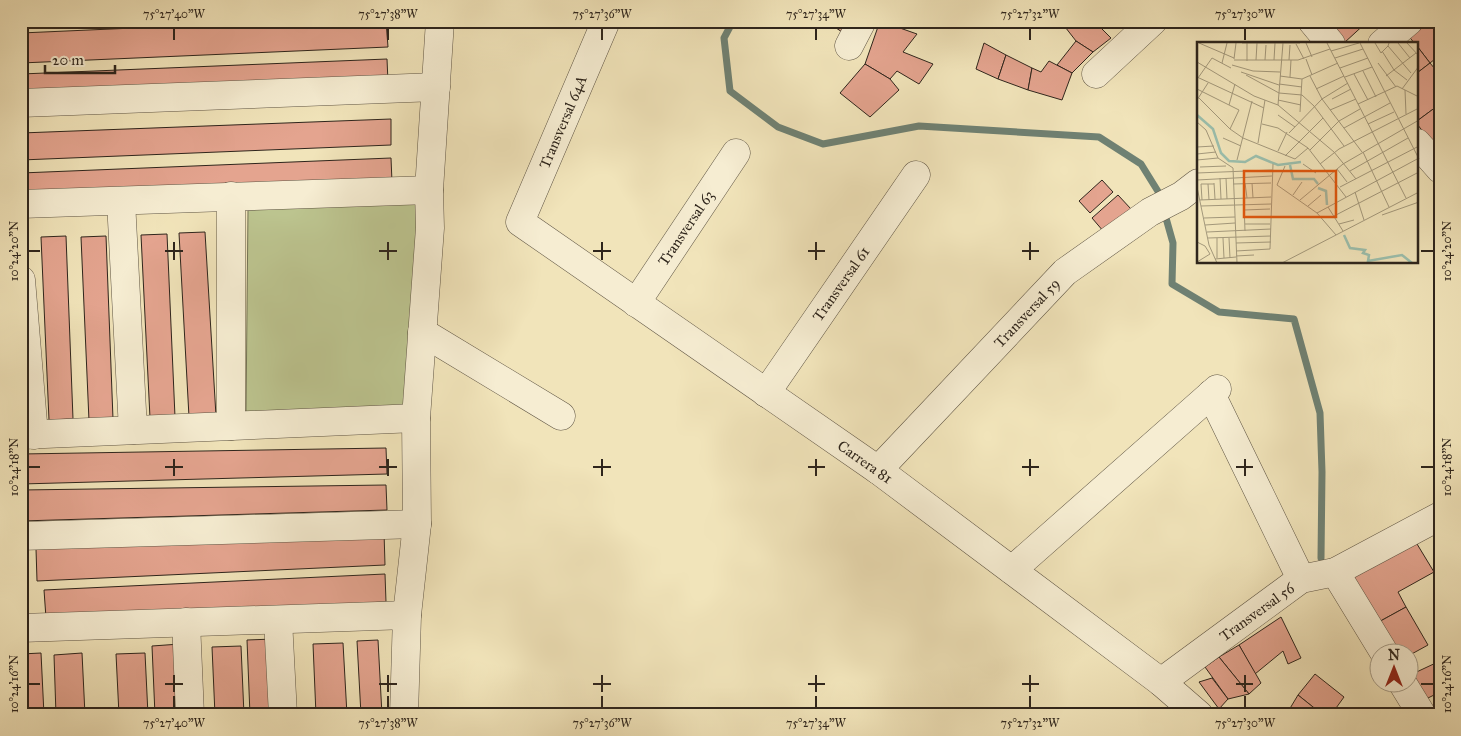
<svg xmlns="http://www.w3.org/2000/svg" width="1461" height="736" viewBox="0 0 1461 736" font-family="'IM FELL Great Primer',serif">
	<rect width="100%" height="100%" fill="#f1e4ba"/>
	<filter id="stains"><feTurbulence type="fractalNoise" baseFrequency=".004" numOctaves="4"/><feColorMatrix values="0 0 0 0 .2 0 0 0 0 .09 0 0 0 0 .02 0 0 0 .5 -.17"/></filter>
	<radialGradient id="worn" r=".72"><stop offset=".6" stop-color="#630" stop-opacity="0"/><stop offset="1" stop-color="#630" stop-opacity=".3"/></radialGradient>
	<polygon fill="#bcc48f" stroke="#757456" points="422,200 408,405 246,412 248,210"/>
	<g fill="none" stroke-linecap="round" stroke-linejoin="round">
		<g stroke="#6f8173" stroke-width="7">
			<polyline points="733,21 724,38 730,91 778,127 823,144 919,126 1099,137 1141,164 1159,193 1161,201"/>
			<polyline points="1164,211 1173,243 1172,284 1219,312 1294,319 1320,413 1322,472 1321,558"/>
		</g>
	</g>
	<g fill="#e4a48f" stroke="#2e251c">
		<polygon points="292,21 386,21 388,47 21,63 21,33"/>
		<polygon points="826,21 847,21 842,32"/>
		<polygon points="880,21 917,34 903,52 933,64 919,84 897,71 890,79 865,64"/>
		<polygon points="1065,21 1094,21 1111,38 1093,52 1076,41 1062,23"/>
		<polygon points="1324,21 1368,21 1344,43"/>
		<polygon points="1423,21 1440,21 1440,55 1430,63 1417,46 1417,44 1415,44 1407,34"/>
		<polygon points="1076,41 1093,52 1072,73 1057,65"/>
		<polygon points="984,43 1006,55 998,79 976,69"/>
		<polygon points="1417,46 1430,63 1417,73"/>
		<polygon points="1006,55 1032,68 1028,90 998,79"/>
		<polygon points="387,59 388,82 21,97 21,74"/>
		<polygon points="1049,61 1072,73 1062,100 1028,90 1032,68 1041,72"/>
		<polygon points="1430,63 1440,75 1440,104 1417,121 1417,73"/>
		<polygon points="865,64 890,79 899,90 870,117 840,93"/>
		<polygon points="1440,104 1440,153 1417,124 1417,121"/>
		<polygon points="391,119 391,145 21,160 21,133"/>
		<polygon points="391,158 392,182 21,197 21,173"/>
		<polygon points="1102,180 1113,192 1090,213 1079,201"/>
		<polygon points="1118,195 1131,209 1104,232 1092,218"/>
		<polygon points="205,232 216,416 189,417 179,233"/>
		<polygon points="167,234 175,417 150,418 141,235"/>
		<polygon points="66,236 73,419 49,420 41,237"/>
		<polygon points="106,236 113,419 89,421 81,237"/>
		<polygon points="386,448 387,474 21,484 21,454"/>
		<polygon points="386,485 387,510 21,521 21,490"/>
		<polygon points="384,532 385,565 37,581 36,549"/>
		<polygon points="1414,539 1434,572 1398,592 1406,607 1375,624 1347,576"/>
		<polygon points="385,574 386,602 46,618 44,590"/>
		<polygon points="1406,607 1428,645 1408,656 1408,654 1391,654 1375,624"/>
		<polygon points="1281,617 1301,658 1288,664 1283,651 1255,674 1239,645"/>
		<polygon points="274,639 278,715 250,715 247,640"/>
		<polygon points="378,640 382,715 361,715 357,641"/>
		<polygon points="343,643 347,715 316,715 313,644"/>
		<polygon points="180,644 184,715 155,715 152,646"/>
		<polygon points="1239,645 1261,683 1249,694 1219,657"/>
		<polygon points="241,646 244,715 215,715 212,647"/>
		<polygon points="41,653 44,715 21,715 21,654"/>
		<polygon points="82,653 85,715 56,715 54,655"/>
		<polygon points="145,653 148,715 119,715 116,654"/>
		<polygon points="1219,657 1249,694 1228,699 1205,667"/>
		<polygon points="1440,661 1440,692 1418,703 1408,676"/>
		<polygon points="1315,674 1344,697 1331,715 1323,715 1298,695"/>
		<polygon points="1212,678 1228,699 1219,709 1199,682"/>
		<polygon points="1298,695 1323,715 1286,715"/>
	</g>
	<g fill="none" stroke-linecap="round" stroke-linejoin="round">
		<g stroke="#5f5544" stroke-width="29">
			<g id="minor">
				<polyline points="606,21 520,222 878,470 1161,682 1199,715"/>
				<polyline points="1312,21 1331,44"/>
				<polyline points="1382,44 1409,21"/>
				<polyline points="849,46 862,21"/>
				<polyline points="1096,74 1153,21"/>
				<polyline points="21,103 436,87"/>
				<polyline points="1417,143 1440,169"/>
				<polyline points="231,196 231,426"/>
				<polyline points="121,201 133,430"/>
				<polyline points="21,204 429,190"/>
				<polyline points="21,280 34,435"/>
				<polyline points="636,303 736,153"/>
				<polyline points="422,332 561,416"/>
				<polyline points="766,393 916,175"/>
				<polyline points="1211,394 1301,579"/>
				<polyline points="21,435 416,418"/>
				<polyline points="878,470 1065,272 1150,212 1181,196 1198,183"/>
				<polyline points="21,536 417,524"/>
				<polyline points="1012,570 1217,389"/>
				<polyline points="1335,572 1385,654"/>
				<polyline points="278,620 283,715"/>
				<polyline points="186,622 190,715"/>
				<polyline points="21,628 407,615"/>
				<polyline points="1161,682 1301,579 1335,572 1440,516"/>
				<polyline points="1403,684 1422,715"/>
				<polyline points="404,715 407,615 417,524 416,418 430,228 429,190 440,21"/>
			</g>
		</g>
		<use href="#minor" stroke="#f6edd2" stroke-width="28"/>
	</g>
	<path fill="none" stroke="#2e251c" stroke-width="2" d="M174,28V40M388,28V40M602,28V40M816,28V40M1030,28V40M1245,28V40M174,242V260M388,242V260M602,242V260M816,242V260M1030,242V260M28,251H40M165,251H183M379,251H397M593,251H611M808,251H825M1022,251H1039M1421,251H1434M174,459V476M388,459V476M602,459V476M816,459V476M1030,459V476M1245,459V476M28,467H40M165,467H183M379,467H397M593,467H611M808,467H825M1022,467H1039M1236,467H1253M1421,467H1434M174,675V692M388,675V692M602,675V692M816,675V692M1030,675V692M1245,675V692M28,684H40M165,684H183M379,684H397M593,684H611M808,684H825M1022,684H1039M1236,684H1253M1421,684H1434M174,696V708M388,696V708M602,696V708M816,696V708M1030,696V708M1245,696V708"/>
	<g text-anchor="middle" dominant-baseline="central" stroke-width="4" stroke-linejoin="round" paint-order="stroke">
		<g font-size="15" fill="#2e251c" stroke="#f6edd2">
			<text transform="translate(563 122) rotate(-67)">Transversal 64A</text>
			<text transform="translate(686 228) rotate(-56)">Transversal 63</text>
			<text transform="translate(841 284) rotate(-55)">Transversal 61</text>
			<text transform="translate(1027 313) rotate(-47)">Transversal 59</text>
			<text transform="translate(865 462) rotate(35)">Carrera 81</text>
			<text transform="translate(1257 612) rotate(-36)">Transversal 56</text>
		</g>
	</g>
	<g transform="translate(1197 42)">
		<rect width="221" height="221" fill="#f1e4ba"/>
		<path fill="none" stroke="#9bbfad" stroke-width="2.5" d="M0,73L16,87L24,111L32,119L48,120L59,114L81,123L104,120M93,123L96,137H117L121,142M121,146L129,149L130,163M147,193L153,206L168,208L166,211L172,213L171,219L205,213L215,221"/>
		<path fill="none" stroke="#a3987b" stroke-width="1" d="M2,1L37,16M45,1H103M109,1L115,15M130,1L209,156M163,1L222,117M178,1L184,11L191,4M192,1L191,4L214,31M201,1L213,16M210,1L222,14M99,2L107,17M134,9L162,1M185,9L197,28L210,38M138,16L166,7M37,17L39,1M109,17L115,33M37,18H101L133,7M59,18L60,1M68,18L69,3M77,18L78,1M92,18L93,3M50,19V1M0,20L57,54L81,63L137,110L159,137M25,21L30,1M181,21L199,45M35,23L56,29L83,30M143,26L171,16M166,29L179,55M44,30L82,43M157,32L171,58M49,33L82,51L105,53L117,64L147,104M83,34L105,37L141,21M113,34L125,57L165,110M189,34L219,11M0,35L67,66M93,35L94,18M148,35L175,25M1,36L15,16L34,26M82,42L105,45M0,47L42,68L33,87M119,47L147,34M205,47L222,24M208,48L209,72M2,56L33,87L46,96L98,117L111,106M135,57L154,47M0,58L11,41M81,58L104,63M161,62L200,44L222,55M32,63L38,42M81,63L86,1M133,68L159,57M103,70L105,37M81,73L98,85M0,80L9,88L21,116L36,126L40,221M65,82L81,86L111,106L149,155M171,82L197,70M147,86L193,61M92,91L125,57L151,41M26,96L44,104M61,101L68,58M0,105L17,104M113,108L142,79L163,67M81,109L90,90M166,110L192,165M0,112L19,110M88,114L126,76M0,118L21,116M40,118L55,59M106,122L119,131M123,122L142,107L222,66M88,124L80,143L120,171L139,193M3,125L29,124M140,127L150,140M153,129L211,96M0,131L75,128M23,136L24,157M29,136L30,157M0,138L75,134M17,141L18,157M48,141L50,156M55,141L56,156M11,142L12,158M36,142L74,141M0,145L12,203L20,221M143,145L222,104M158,150L167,178M96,153L105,140M3,158L74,155M5,158L4,142H17M103,158L146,122L222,78M47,162L48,189M4,164L74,162M111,164L124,153M131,165L146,189M47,168L73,167M120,171L222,116M185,173L222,160M137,174L222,130M7,176L38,175M48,182H73M142,182L157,178M8,183L38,181M10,190L74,187M11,196L74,194M20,196V216M26,196L27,216M32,196L33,216M0,200L8,204L13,212M39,201L74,200M39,209L73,207L76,122M39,214L57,213M18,217L39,215M0,220L13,212M85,221L222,150"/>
		<path fill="#df560d" fill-opacity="0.15" stroke="#df560d" stroke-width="2.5" d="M47,129H139V175H47Z"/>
		<rect width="221" height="221" fill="none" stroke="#2e251c" stroke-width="2.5"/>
	</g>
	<rect width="1461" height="736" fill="none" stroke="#f1e4ba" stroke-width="55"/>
	<g transform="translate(1394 668)"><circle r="24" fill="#f6edd2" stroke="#a69d89"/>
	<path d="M0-4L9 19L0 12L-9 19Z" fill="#8f2418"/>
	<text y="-8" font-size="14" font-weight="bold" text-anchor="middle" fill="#2e251c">N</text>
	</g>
	<path d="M45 65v8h70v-8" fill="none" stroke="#2e251c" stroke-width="2.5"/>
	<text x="52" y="65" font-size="15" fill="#2e251c" stroke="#f6edd2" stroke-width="4" paint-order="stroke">20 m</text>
	<rect x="28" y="28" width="1406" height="680" fill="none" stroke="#2e251c" stroke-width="2"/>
	<g font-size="12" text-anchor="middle" fill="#2e251c">
		<text x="174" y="18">75°27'40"W</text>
		<text x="388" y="18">75°27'38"W</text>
		<text x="602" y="18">75°27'36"W</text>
		<text x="816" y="18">75°27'34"W</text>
		<text x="1030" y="18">75°27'32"W</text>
		<text x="1245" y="18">75°27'30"W</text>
		<text transform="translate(14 251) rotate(-90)" y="4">10°24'20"N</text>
		<text transform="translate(1447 251) rotate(-90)" y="4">10°24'20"N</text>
		<text transform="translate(14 467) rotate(-90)" y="4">10°24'18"N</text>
		<text transform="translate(1447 467) rotate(-90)" y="4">10°24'18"N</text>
		<text transform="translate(14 684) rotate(-90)" y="4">10°24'16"N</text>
		<text transform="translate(1447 684) rotate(-90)" y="4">10°24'16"N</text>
		<text x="174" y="727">75°27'40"W</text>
		<text x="388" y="727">75°27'38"W</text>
		<text x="602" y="727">75°27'36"W</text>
		<text x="816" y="727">75°27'34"W</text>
		<text x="1030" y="727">75°27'32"W</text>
		<text x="1245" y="727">75°27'30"W</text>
	</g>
	<rect width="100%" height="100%" filter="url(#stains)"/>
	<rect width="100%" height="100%" fill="url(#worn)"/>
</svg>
